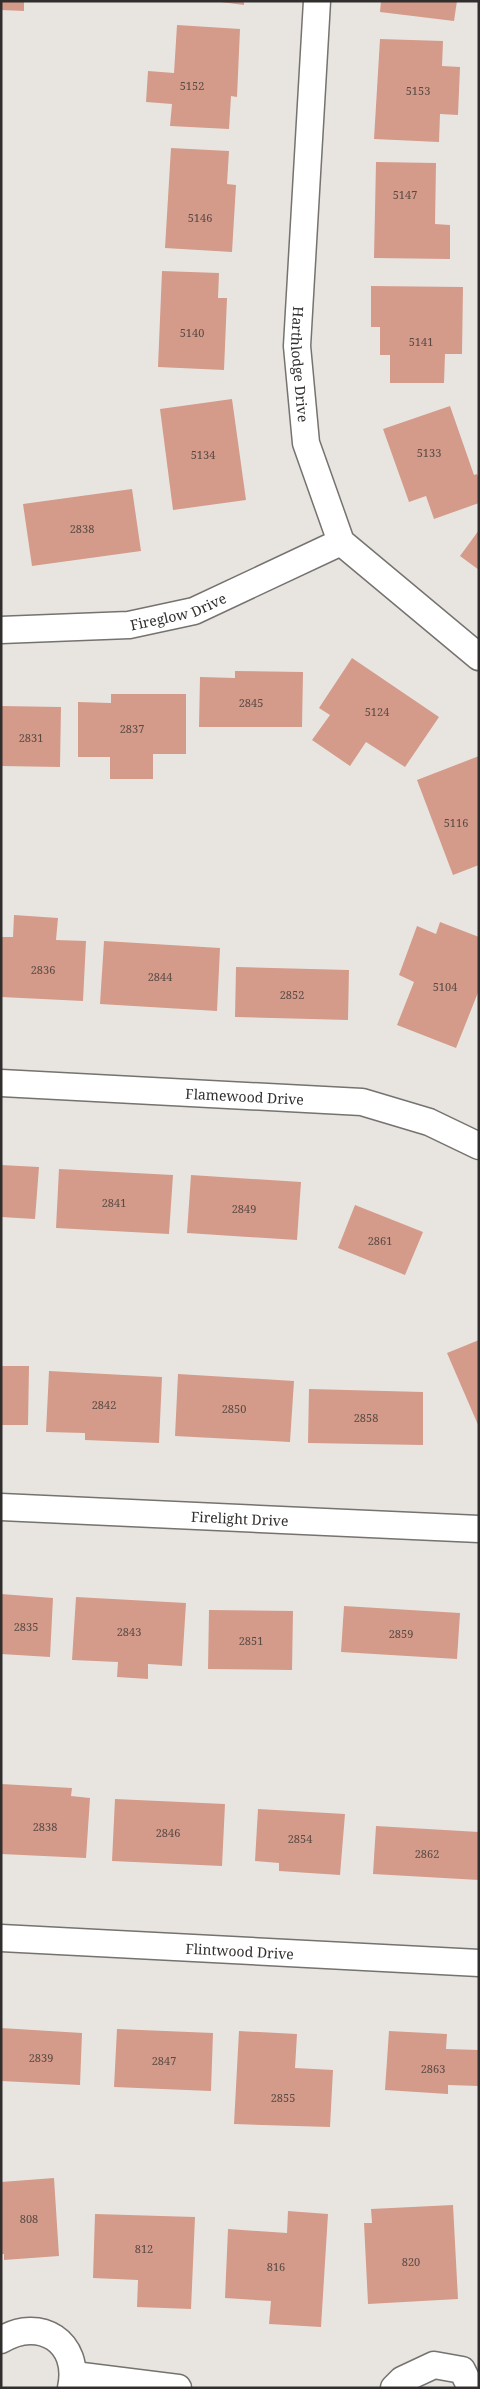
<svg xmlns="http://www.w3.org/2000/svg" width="480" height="2389" viewBox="0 0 480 2389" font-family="'Noto Serif',serif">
	<rect width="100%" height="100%" fill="#e8e5e1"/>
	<g fill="#d49b8a">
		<polygon points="1,1 24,1 24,11 1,10"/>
		<polygon points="213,1 244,1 244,5"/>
		<polygon points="381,1 457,1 454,21 380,12"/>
		<polygon points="177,25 240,29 237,97 231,96 229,129 170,126 172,104 146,102 148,71 174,73"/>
		<polygon points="380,39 443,41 442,66 460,67 458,115 440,114 439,142 374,139"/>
		<polygon points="171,148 229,151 227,184 236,185 232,252 165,248"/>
		<polygon points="376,162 436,163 435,224 450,225 450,259 374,258"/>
		<polygon points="162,271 219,273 218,298 227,298 224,370 158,367"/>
		<polygon points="371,286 463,287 462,354 445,354 444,383 390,383 390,355 380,355 380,327 371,327"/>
		<polygon points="232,399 246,500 173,510 160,409"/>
		<polygon points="450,406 474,475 477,474 479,480 479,503 434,519 426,496 409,502 383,429"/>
		<polygon points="132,489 141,551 32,566 23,504"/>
		<polygon points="479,530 479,570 460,556"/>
		<polygon points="352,658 439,717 405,767 366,742 350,766 312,740 330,715 319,708"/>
		<polygon points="235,671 303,672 302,727 199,727 200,677 235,678"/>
		<polygon points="111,694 186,694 186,754 153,754 153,779 110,779 110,757 78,757 78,702 111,703"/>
		<polygon points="1,706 61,707 60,767 1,766"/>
		<polygon points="479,756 479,865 453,875 417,780"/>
		<polygon points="14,915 58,918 56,940 86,941 83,1001 1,997 1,937 13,937"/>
		<polygon points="440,922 479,937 479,990 456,1048 397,1025 414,982 399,975 417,926 436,934"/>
		<polygon points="104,941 220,948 217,1011 100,1004"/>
		<polygon points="236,967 349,970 348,1020 235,1017"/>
		<polygon points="1,1165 39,1167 35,1219 1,1217"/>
		<polygon points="59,1169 173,1175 169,1234 56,1228"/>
		<polygon points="191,1175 301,1182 297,1240 187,1233"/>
		<polygon points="355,1205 423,1232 405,1275 338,1248"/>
		<polygon points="479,1340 479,1427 447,1353"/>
		<polygon points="1,1366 29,1366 28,1425 1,1425"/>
		<polygon points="49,1371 162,1377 159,1443 85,1440 85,1433 46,1432"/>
		<polygon points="178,1374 294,1381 290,1442 175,1436"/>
		<polygon points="309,1389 423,1392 423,1445 308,1443"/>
		<polygon points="1,1594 53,1598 50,1657 1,1654"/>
		<polygon points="76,1597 186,1603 182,1666 148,1664 148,1679 117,1677 118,1662 72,1660"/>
		<polygon points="344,1606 460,1613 457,1659 341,1652"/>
		<polygon points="209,1610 293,1611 292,1670 208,1669"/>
		<polygon points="1,1784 72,1788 71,1796 90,1798 86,1858 1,1854"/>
		<polygon points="115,1799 225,1804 222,1866 112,1861"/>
		<polygon points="258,1809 345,1814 340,1875 279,1871 279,1863 255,1861"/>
		<polygon points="376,1826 479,1832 479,1880 373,1874"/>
		<polygon points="1,2028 82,2033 80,2085 1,2081"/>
		<polygon points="117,2029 213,2033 211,2091 114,2087"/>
		<polygon points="239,2031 297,2034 295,2068 333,2070 330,2127 234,2124"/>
		<polygon points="389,2031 447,2034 446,2049 479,2050 479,2086 448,2085 448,2094 385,2090"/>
		<polygon points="54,2178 59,2256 4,2260 4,2254 1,2254 1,2182"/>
		<polygon points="453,2205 458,2299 368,2304 364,2223 372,2223 371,2209"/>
		<polygon points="288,2211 328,2214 321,2327 269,2324 271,2301 225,2298 228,2229 287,2233"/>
		<polygon points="95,2214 195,2217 191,2309 137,2307 138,2280 93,2278"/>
	</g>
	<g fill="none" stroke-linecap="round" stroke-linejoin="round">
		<g stroke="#75726f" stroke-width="29">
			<g id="minor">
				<path id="s1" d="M317,1L297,346L306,443L341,542L479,657"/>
				<path id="s2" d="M1,630L129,625L194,611L341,542"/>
				<path id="s3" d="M1,1083L362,1102L429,1122L479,1146"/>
				<path id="s4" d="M1,1507L479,1529"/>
				<path id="s5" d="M1,1938L479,1963"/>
				<path d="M1,2340C40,2316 81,2342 71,2388"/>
				<polyline points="74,2375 178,2388"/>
				<polyline points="394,2388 402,2380 434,2365 462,2370 471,2388"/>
			</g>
		</g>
		<use href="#minor" stroke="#fff" stroke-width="26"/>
	</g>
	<g text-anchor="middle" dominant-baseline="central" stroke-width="4.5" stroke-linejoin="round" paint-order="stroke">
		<g font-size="11" fill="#594a44">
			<text x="192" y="85">5152</text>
			<text x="418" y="90">5153</text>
			<text x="405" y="194">5147</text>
			<text x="200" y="217">5146</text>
			<text x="192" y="332">5140</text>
			<text x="421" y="341">5141</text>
			<text x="429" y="452">5133</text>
			<text x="203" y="454">5134</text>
			<text x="82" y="528">2838</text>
			<text x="251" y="702">2845</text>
			<text x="377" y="711">5124</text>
			<text x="132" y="728">2837</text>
			<text x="31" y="737">2831</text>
			<text x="456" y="822">5116</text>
			<text x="43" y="969">2836</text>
			<text x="160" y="976">2844</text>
			<text x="445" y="986">5104</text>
			<text x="292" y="994">2852</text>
			<text x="114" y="1202">2841</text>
			<text x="244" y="1208">2849</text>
			<text x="380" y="1240">2861</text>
			<text x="104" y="1404">2842</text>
			<text x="234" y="1408">2850</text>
			<text x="366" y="1417">2858</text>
			<text x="26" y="1626">2835</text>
			<text x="129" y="1631">2843</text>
			<text x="401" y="1633">2859</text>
			<text x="251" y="1640">2851</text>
			<text x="45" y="1826">2838</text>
			<text x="168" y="1832">2846</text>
			<text x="300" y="1838">2854</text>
			<text x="427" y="1853">2862</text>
			<text x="41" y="2057">2839</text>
			<text x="164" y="2060">2847</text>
			<text x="433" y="2068">2863</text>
			<text x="283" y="2097">2855</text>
			<text x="29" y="2218">808</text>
			<text x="144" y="2248">812</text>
			<text x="411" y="2261">820</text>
			<text x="276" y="2266">816</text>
		</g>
		<g font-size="14" fill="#302f2d" stroke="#fff">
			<text stroke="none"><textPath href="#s1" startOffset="364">Harthlodge Drive</textPath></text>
			<text stroke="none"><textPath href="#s2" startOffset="179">Fireglow Drive</textPath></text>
			<text stroke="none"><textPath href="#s3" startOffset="244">Flamewood Drive</textPath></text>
			<text stroke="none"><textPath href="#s4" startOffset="239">Firelight Drive</textPath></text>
			<text stroke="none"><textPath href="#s5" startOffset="239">Flintwood Drive</textPath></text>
		</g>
	</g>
	<rect width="480" height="2389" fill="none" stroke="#302f2d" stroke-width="5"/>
</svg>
